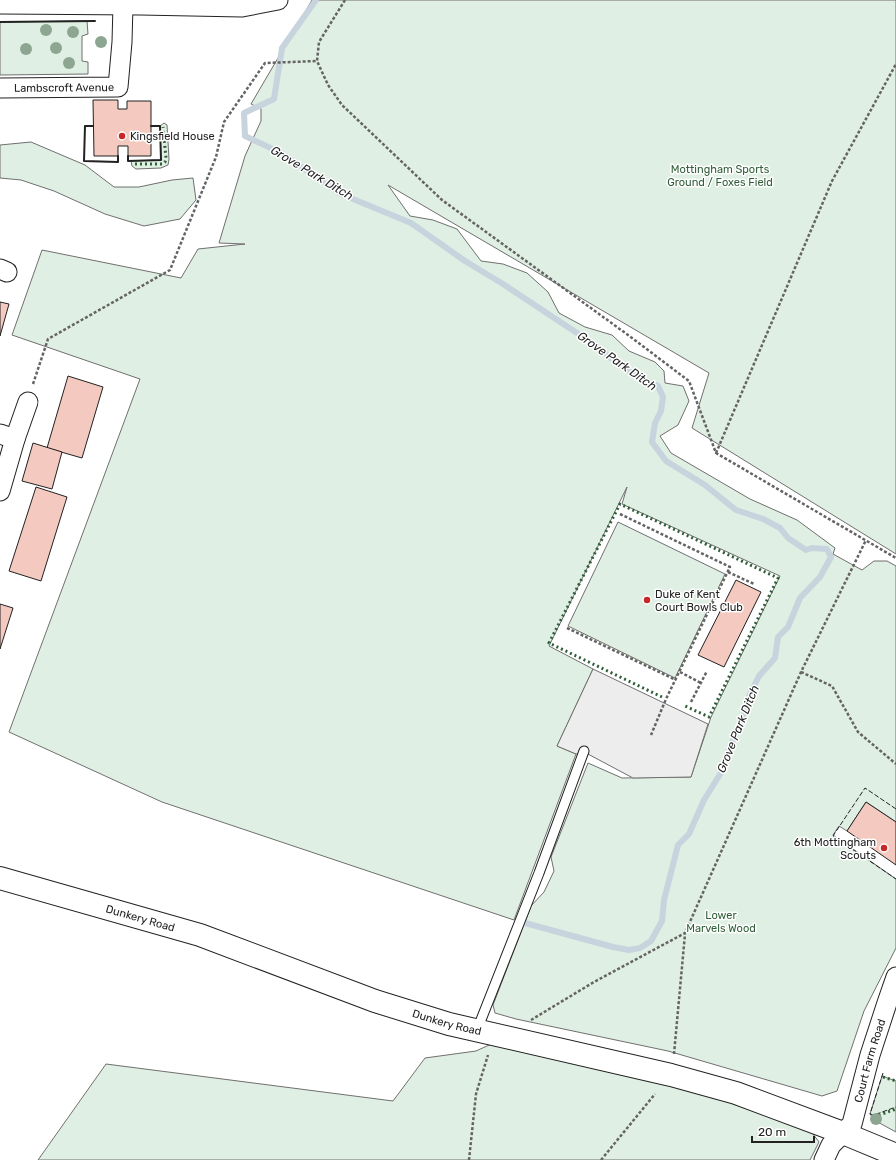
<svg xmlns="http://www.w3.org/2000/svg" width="896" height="1160" viewBox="0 0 896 1160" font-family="Rubik,sans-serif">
	<rect width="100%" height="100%" fill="#fff"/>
	<g fill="#e0efe3" stroke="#6f6f6f">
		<polygon points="312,0 896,0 896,554 692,428 709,373 388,185 410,216 433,220 457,229 481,261 503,264 527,273 548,292 559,313 585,327 612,335 629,351 655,362 664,371 665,383 683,386 689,401 678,425 660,436 671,453 750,499 797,520 835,548 833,554 862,570 874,561 887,561 896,566 896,822 866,802 847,831 839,826 833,835 896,879 896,948 864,1011 837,1091 822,1096 668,1051 516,1019 495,1013 493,1005 531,906 544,892 554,871 551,857 588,763 622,778 691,777 711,717 780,576 622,504 627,487 549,646 593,669 557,746 576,754 514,920 162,802 9,732 140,379 12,335 42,250 181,278 198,249 245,244 219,243 245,156 261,121 261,109 251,104"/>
		<polygon points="87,21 88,34 82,36 82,61 88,62 88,74 0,75 0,22"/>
		<polygon points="164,123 167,125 169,159 168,165 161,168 136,169 132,166 131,161 161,160 160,126"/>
		<polygon points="31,142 85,165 114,187 139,187 172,180 193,178 196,200 180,219 144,226 105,214 54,191 21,180 0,178 0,145"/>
		<polygon points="618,522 725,574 675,678 568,626"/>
		<polygon points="498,1041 647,1074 754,1109 810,1130 819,1142 810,1160 38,1160 106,1064 393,1101 425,1058 476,1051"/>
		<polygon points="882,1076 896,1081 896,1132 874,1120 870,1114"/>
	</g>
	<polygon fill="#ededed" stroke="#6f6f6f" points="593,669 708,724 691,777 633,778 586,753 576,754 557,746"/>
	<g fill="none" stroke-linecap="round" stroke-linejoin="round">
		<polyline stroke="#c7d3dd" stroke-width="6" points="316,0 282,48 274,99 244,113 245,136 281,153 341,194 411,223 465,261 503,284 580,335 634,375 658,386 663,397 661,411 655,423 652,442 666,461 705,485 736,510 763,519 780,528 788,538 806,550 812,548 827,549 831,557 820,577 800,598 788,627 778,637 775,658 759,676 749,696 743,717 728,752 722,771 704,800 689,834 678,845 664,900 662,921 651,941 640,948 629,950 613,947 525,923"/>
	</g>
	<g fill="#f3c9c0" stroke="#222">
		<polygon points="93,100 118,100 118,109 127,109 127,101 151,101 151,156 128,156 128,146 118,146 118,156 94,156"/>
		<polygon points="0,302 9,304 0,336"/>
		<polygon points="68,376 103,387 82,458 47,448"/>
		<polygon points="33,443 62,452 52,489 22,481"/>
		<polygon points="36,487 67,497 41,581 9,571"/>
		<polygon points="736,580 761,592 724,667 698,655"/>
		<polygon points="0,604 13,608 0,649"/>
		<polygon points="866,802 896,822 896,865 847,831"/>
	</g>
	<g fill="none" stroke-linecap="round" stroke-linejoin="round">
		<g stroke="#222" stroke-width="11">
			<polyline id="service" points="477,1030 539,873 584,751"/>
		</g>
		<g stroke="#222" stroke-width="21">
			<g id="minor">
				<polyline points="0,4 140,5 242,7 278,0"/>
				<path id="s1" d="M0,88L118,87L122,42L123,5"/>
				<polyline points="0,269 7,272"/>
				<polyline points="0,434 15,439 0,491"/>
				<polyline points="15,439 28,402"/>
				<path id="s2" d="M824,1160L831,1145L852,1124L870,1055L887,1003L896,977"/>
			</g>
		</g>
		<g stroke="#222" stroke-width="24">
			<g id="tertiary">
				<path id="s3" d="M0,878L200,935L375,1001L449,1024L671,1075L736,1093L843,1133L896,1155"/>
			</g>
		</g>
		<g stroke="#646464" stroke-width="2.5" stroke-dasharray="3 2" stroke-linecap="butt">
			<polyline points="345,0 319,42 317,61 328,85 342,105 442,200 628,335 689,381 716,453 896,558"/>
			<polyline points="33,384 48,339 170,270 216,157 224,122 265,63 317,61"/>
			<polyline points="716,453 832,181 896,64"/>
			<polyline points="620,514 730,567 666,699 651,735"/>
			<polyline points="728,572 754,584"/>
			<polyline points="567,628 676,680"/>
			<polyline points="680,672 701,683"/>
			<polyline points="801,672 832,686 858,732 896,764"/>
			<polyline points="691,702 707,671"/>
			<polyline points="531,1020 594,982 685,933 801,672 866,540"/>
			<polyline points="674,1054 685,934"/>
			<polyline points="469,1160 476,1094 488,1055"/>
			<polyline points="601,1160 655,1094"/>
		</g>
		<use href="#service" stroke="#fff" stroke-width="9"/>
		<use href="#minor" stroke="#fff" stroke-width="19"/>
		<use href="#tertiary" stroke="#fff" stroke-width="22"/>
		<g stroke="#2f5e38" stroke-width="3" stroke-dasharray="2 3" stroke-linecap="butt">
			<polyline points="135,164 162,164 165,162 166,158 163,127"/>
			<polyline points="662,697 549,643 620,504 778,578 709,717 683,705"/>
			<polyline points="883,1077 896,1081"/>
			<polyline points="874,1117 896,1109"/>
		</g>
		<g stroke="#222" stroke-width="1" stroke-dasharray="5 2" stroke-linecap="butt">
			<polyline points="896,809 865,788 833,836 896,879"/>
			<polyline points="883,1073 870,1114 874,1115 896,1107"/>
		</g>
		<g stroke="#222" stroke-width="2">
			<polyline points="0,22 95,21"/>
			<polyline points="93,126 85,126 84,161 118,162 118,156"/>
			<polyline points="128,156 128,161 161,160 160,126 151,126"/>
		</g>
	</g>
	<g fill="#8da692">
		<circle cx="46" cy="30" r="6"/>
		<circle cx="73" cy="32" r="6"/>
		<circle cx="101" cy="42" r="6"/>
		<circle cx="56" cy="48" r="6"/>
		<circle cx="26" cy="49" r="6"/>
		<circle cx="69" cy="63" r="6"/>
		<circle cx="876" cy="1119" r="6"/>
	</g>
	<g fill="#c62828" stroke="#fff" stroke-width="1.5">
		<circle cx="122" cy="136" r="4"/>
		<circle cx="647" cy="600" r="4"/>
		<circle cx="884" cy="848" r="4"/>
	</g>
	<g text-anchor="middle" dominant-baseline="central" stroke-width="3" stroke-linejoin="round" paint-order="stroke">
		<g font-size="11" fill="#222" stroke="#fff">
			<text stroke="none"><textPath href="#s1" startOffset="64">Lambscroft Avenue</textPath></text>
			<text stroke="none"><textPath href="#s3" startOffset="146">Dunkery Road</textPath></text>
			<text stroke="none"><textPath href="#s3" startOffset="470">Dunkery Road</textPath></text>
			<text stroke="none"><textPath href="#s2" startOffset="112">Court Farm Road</textPath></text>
		</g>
		<g font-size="11" fill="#222" stroke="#fff" text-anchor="start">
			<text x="130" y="136">Kingsfield House</text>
			<text x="655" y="594">Duke of Kent<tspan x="655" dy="13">Court Bowls Club</tspan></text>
			<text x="876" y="842" text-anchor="end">6th Mottingham<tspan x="876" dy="13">Scouts</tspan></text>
		</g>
		<g font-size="11" fill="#2f5e38" stroke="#fff">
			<text x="720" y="169">Mottingham Sports<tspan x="720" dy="13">Ground / Foxes Field</tspan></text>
			<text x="721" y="915">Lower<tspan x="721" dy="13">Marvels Wood</tspan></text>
		</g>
		<g font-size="12" font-style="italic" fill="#222" stroke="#fff">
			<text transform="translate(312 173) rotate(31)">Grove Park Ditch</text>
			<text transform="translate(617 361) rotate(35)">Grove Park Ditch</text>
			<text transform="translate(738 729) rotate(-68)">Grove Park Ditch</text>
		</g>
	</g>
	<path d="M752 1136v6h62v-6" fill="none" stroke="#222222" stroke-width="2"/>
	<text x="758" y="1136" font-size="12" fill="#222222" stroke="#ffffff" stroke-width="3" paint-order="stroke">20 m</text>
</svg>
